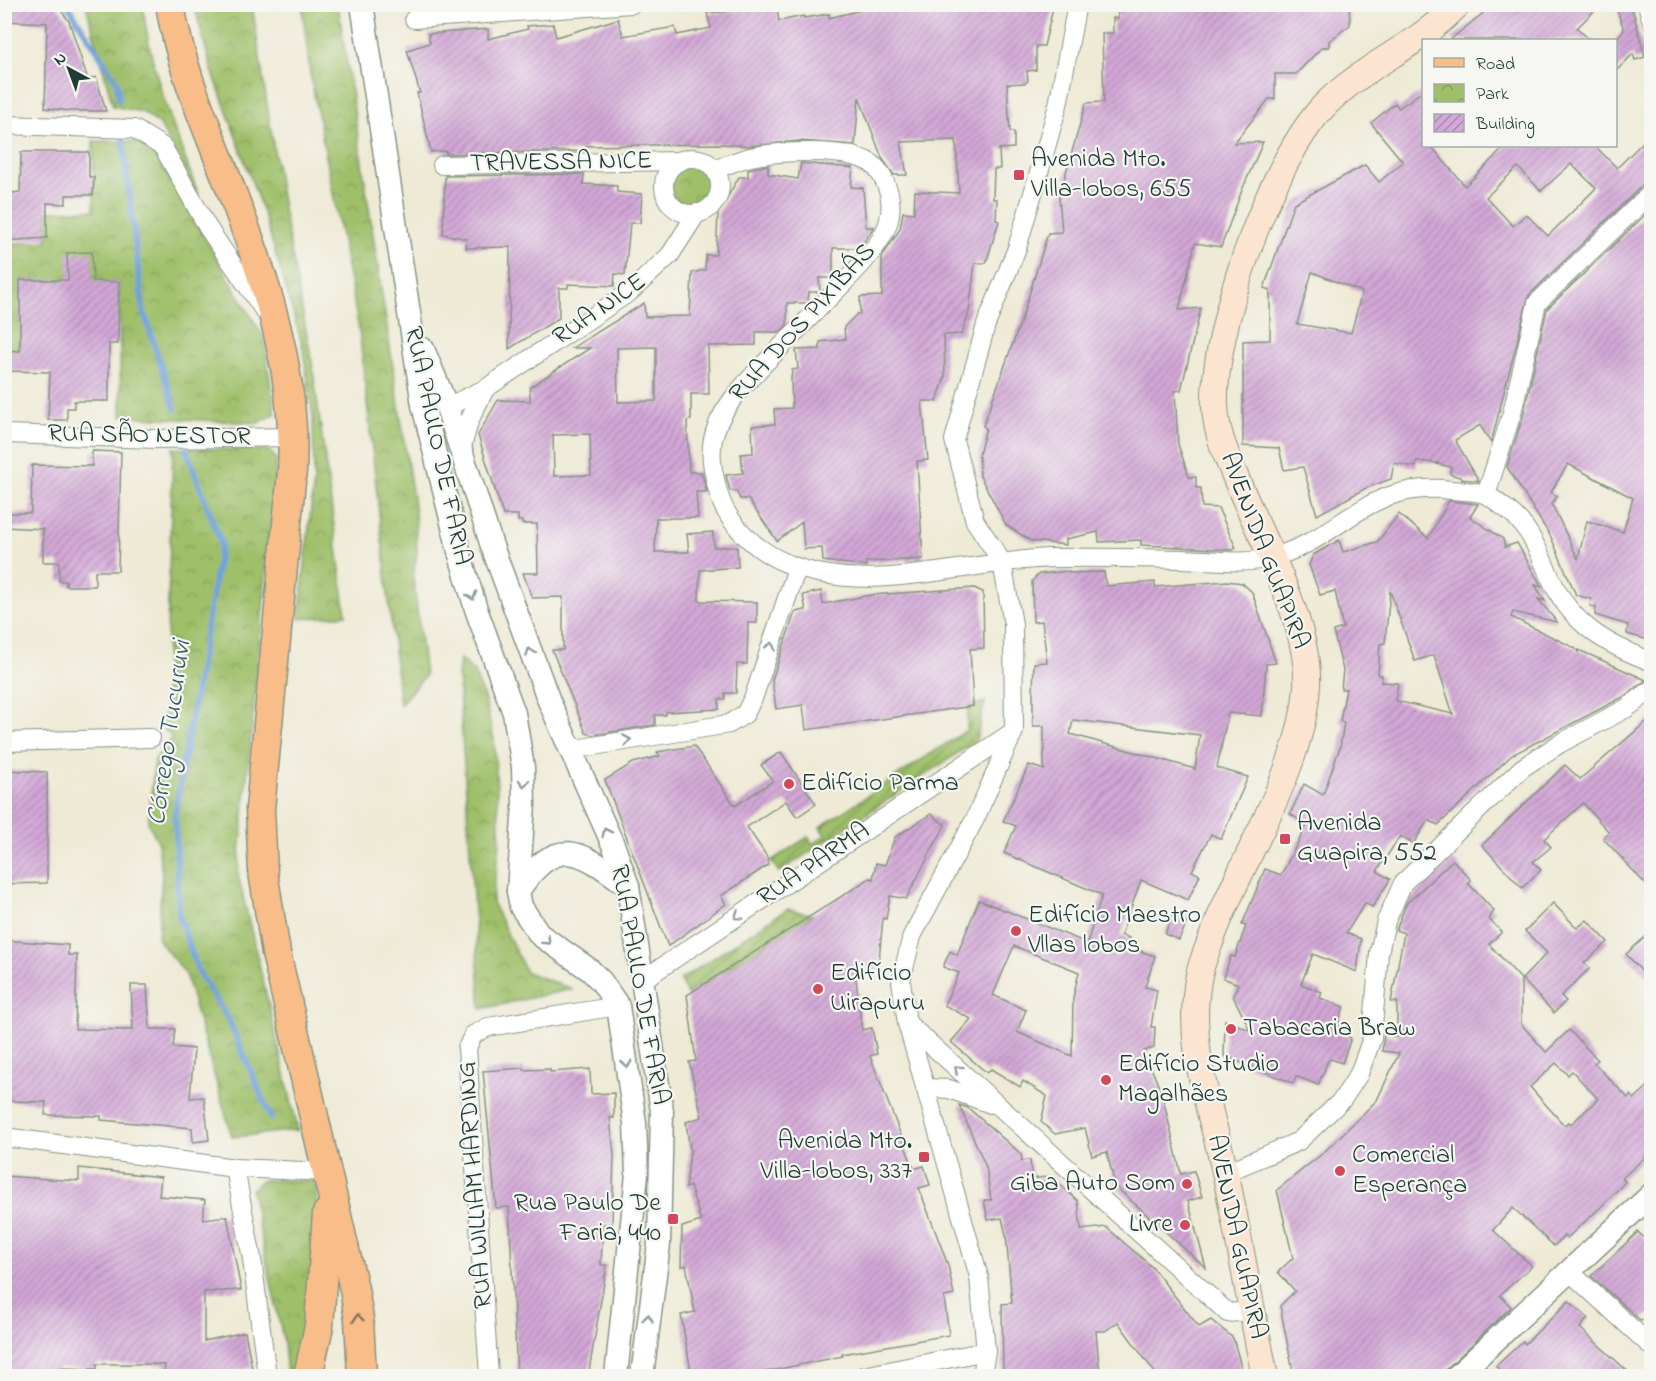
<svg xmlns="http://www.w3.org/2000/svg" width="1656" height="1381" viewBox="0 0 1656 1381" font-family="'Indie Flower',sans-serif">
	<defs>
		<pattern id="park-crowns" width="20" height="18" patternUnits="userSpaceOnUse" patternTransform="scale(1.5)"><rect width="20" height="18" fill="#9fc069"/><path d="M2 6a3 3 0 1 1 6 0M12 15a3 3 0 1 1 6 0" fill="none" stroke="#819d57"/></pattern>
		<pattern id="garden-furrows" width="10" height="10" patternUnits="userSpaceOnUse" patternTransform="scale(1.5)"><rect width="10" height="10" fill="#9fc069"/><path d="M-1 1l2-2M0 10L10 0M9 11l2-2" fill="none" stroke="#819d57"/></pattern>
		<pattern id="building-hatch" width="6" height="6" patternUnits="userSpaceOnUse" patternTransform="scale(1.5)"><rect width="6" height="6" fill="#d3a7d7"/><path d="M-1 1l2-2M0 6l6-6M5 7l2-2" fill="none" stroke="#ab89af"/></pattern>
	</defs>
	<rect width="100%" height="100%" fill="#f6f6f2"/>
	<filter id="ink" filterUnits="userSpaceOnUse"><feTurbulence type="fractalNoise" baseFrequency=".0167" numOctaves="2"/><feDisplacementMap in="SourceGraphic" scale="12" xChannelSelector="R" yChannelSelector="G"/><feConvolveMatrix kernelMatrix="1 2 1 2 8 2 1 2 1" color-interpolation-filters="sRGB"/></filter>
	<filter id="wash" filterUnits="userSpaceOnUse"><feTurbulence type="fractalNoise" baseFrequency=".008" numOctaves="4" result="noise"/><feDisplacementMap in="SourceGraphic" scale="24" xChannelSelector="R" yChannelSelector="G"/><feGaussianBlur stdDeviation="1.35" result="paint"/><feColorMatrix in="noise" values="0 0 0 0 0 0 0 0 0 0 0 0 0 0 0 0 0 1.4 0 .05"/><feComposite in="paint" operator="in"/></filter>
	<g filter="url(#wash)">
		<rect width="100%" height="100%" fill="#eeead5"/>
		<g fill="url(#park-crowns)" stroke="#5f7e4e" stroke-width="1.5">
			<path d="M86,5H143C150,77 181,145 205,212L160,125L142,112L113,106Z"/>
			<polygon points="194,5 252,5 282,203 312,362 346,615 299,619 314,480 313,417 302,344 265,218 211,67"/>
			<polygon points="302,5 338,5 415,511 417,553 413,576 425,676 400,704 359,329 310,73"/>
			<polygon points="93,141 148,142 264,338 275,414 258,423 121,416 119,282 21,280 20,351 5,350 5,244 47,241 47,211 94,210"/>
			<circle cx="692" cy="185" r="21"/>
			<polygon points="173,448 268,450 277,459 238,875 298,1130 232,1137 185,973 158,940 162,873 157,840 148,823 155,759 172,738 164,729"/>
			<polygon points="460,659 474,672 485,701 494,739 500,842 492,902 526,972 572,989 481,1009 458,677"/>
			<path d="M262,1180L315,1181C323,1245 313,1315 296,1376H287L284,1343L251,1190Z"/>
		</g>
		<g fill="url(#garden-furrows)" stroke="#5f7e4e" stroke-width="1.5">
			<polygon points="985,702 976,741 779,872 771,861 808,837 813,844 825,835 820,827 967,730 968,707"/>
			<polygon points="787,909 814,915 687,995 680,980"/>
		</g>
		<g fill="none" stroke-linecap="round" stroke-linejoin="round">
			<g stroke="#72a1dc" stroke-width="6">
				<polyline points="67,4 117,82 119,100"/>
				<polyline points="123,140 143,309 175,409"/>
				<polyline points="186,449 221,543 175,813 179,916 198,971 229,1021 271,1118"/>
			</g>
		</g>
		<g id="blocks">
			<g fill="url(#building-hatch)" fill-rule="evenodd">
				<polygon points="4,4 56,4 69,21 88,80 96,77 106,111 71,111 45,108 47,23 4,21"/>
				<polygon points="885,4 1054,4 1044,46 1036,46 1036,70 1027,71 1028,81 1025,83 1007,84 1010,132 1014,132 1014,148 999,149 1000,169 994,169 993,199 997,199 996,220 999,221 986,263 975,263 969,312 962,334 944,335 945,377 937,401 922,401 928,460 917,461 923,559 866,562 866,566 823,561 822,548 804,549 802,522 777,541 748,499 740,499 736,491 730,491 726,475 743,473 741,454 753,453 752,426 775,424 774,409 792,408 791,379 792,370 798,369 796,350 820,349 820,342 845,339 844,327 857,314 860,314 860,297 882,296 882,257 900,229 903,212 914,213 915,191 959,193 956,140 901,142 907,175 894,175 882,158 859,97 855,145 799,141 749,146 720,144 586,146 586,151 446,154 446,151 431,152 417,93 420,93 407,50 430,43 428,34 488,29 488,39 528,29 527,26 553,24 556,37 618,19 623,36 675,27 677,35 711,28 707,13 777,8 779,21 804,16 804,18 829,14 829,18"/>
				<polygon points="1117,4 1349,4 1350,25 1329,41 1329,47 1322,47 1296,74 1275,74 1275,99 1269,99 1234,143 1263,142 1242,190 1221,247 1195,243 1179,310 1201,308 1181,390 1175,391 1178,444 1189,477 1196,477 1196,488 1201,488 1202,507 1218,508 1236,548 1233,550 1141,545 1141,540 1099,542 1098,532 1066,539 1066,545 1031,541 1006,525 980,476 979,454 986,428 983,426 1022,318 1048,233 1062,232 1059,197 1086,103 1104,102 1102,33 1113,33 1113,18 1118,18"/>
				<polygon points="1489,4 1601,4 1577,28 1590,40 1450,40 1482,14"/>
				<polygon points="1615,4 1631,4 1645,57 1635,60 1633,54 1616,71 1616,39 1624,30"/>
				<path d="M1424,90V146H1431L1465,186L1506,146H1595L1617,168L1644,141L1652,150V181L1644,184L1529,295L1491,443L1480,425L1455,440L1479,481L1462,479L1463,478L1450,474L1451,467L1437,464L1438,463L1417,461L1416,467L1394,463L1391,479L1366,488L1317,515L1303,467L1284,470L1279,448L1243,446V341L1270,340V290L1264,288L1294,203L1365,165L1379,182L1403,162L1371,123L1395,103L1399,108ZM1571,164L1596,188L1548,236L1526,214L1513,226L1486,197L1518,167L1541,191ZM1312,272L1362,292L1351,333L1297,324Z"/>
				<polygon points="21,152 89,152 89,177 94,177 93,195 66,195 66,204 47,203 47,238 4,241 4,194 20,192"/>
				<path d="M801,163L853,168L851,187L863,188L866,227H874L860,248H833V278H819L820,292H809L808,303H787V325L780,332H756V345L708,346L709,394H691V420L687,421L689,472H701L707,492H696L698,518H656L655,552H689L687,534L713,532L714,547H737L738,567L700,570L699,601L757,602V623H748L747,664H737L736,693H725V699H719V709L666,712V715H655V725L593,735L586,733L552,650H563V597L532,598L523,573H538L537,524H522V521H518V515H503L478,435L498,400L530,401V387L590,348H572L644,303L645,317L690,316L692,273L705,270L706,255H716L718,213L739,177H748V169L768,165V174L798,179ZM656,347V401L618,402L617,348ZM590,434L591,475L554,476L553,435Z"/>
				<polygon points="584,174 583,184 617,186 617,192 642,194 640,223 630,223 625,275 615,274 614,286 568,284 568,288 559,288 559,318 509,349 510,247 466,248 467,239 443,234 445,176"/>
				<path d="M1652,208V641L1627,634L1628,625L1595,615L1596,607L1590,606L1591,599L1576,595L1551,537L1507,467L1523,416L1547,309ZM1568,464L1633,498L1623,532L1587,521L1578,559L1552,504L1557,496L1551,492Z"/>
				<polygon points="92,252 93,281 119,282 118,344 109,344 109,401 74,401 74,408 67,408 67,420 48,420 50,372 4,371 4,350 20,351 20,280 68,280 67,253"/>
				<polygon points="92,451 121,452 118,571 95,571 95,586 66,586 66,581 59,581 59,562 43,562 43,529 4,527 4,513 31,513 32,465 92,466"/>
				<path d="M1449,501L1478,504L1470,517L1503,539L1505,547L1517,543L1542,587L1535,585L1545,601L1538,599L1557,622L1513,612L1511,617L1575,648L1578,652L1579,650L1646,680L1621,698L1512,755L1438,825L1428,820L1413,844L1400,836L1377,871L1390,879L1388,883L1372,907L1365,903L1346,933L1361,939L1357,972L1313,954L1301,984L1322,992L1320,998L1344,1007L1337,1025L1346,1029L1343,1034L1351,1038L1342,1063L1331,1059L1328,1061L1318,1085L1296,1076L1293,1083L1224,1056L1225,1020L1250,1030L1233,996L1238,984L1223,978L1231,956L1235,957L1246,926L1242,925L1265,869L1281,875L1307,825L1290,814L1304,784L1323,795L1340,747L1344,723L1340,721L1346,689H1341L1343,670L1333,631L1343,628L1335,591L1320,595L1309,565L1313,555L1339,540L1343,552L1377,542L1399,514L1428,538ZM1390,591L1415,661L1434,655L1453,714L1396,701L1398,683L1381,682L1382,675H1378L1380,644L1385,643Z"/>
				<path d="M1069,571V573L1104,572L1106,586L1155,582V587L1227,581L1242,583L1252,592L1276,663L1266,664L1262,716L1228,713L1217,768L1248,777L1221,839L1211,834L1192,871L1200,875L1188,900L1141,880L1121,935L1129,938L1125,946L1155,956L1145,987L1157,990L1151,1027H1155L1154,1048L1144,1051L1162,1094L1181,1174L1194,1171L1202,1197L1188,1201L1206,1268L1115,1186L1107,1152L1092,1156L1085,1128L1055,1134L1041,1122L1047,1096L1023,1081L1020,1087L991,1069L987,1073L951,1042L971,1019L944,1005L959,973L943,967L950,951L957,955L979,900L1087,943L1098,908L1102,895L1004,853L1016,826L1003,821L1029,765L1044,770V726H1033V695L1034,663L1047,662L1042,621L1033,622L1032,581L1039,574ZM1073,720L1200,735L1195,769L1070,734ZM1014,946L1079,972L1073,998L1072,1056L1017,1032L1026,1010L993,995Z"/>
				<polygon points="974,588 983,592 984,648 970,649 973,706 806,730 803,705 776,709 772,680 795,612 806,610 803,595 821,591 823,604 871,595"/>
				<polygon points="1652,717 1652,891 1603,838 1609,832 1583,803 1544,839 1551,847 1533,862 1541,870 1522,888 1482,845 1565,765 1580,779"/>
				<polygon points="694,746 735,806 773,781 761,765 781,752 816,804 797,817 786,801 747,827 768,858 768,865 721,896 726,904 668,946 605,780 633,763 660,756 657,752"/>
				<polygon points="4,770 47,772 47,883 4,884"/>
				<polygon points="931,814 945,825 906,899 890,896 886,919 883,918 878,970 855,970 862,1030 872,1028 877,1054 870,1056 914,1169 924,1166 930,1185 919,1188 948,1265 954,1295 944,1297 949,1335 842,1354 843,1356 755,1374 692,1377 681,1315 695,1312 686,1265 681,1267 682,1227 701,1221 690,1186 686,1188 690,1150 686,1122 702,1117 689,1062 696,1061 687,995 870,878 873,879 876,863 885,865 895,837"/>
				<path d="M1453,860L1471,880L1468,883L1494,911L1489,919L1502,932L1489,944L1521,979V1024L1546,1052L1569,1030L1598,1060L1594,1063L1628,1098L1631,1095L1634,1099L1652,1083V1151L1622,1178L1625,1182L1601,1207L1567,1238L1564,1236L1554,1246L1513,1208L1493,1230L1532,1266L1500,1295L1511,1307L1438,1377H1294L1280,1306L1295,1291L1278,1272L1293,1258L1277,1190L1323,1153L1377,1100L1399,1053L1382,1051L1384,1035L1397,1037V1002H1391L1404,933L1396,930L1406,904ZM1556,1063L1568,1075L1572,1071L1598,1099L1571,1124L1569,1122L1564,1125L1530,1087Z"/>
				<polygon points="1553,903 1577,928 1587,920 1608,942 1584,963 1590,968 1561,996 1566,1001 1554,1013 1522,979 1547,953 1525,931"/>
				<polygon points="1173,912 1189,917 1179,940 1165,934"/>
				<polygon points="1652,931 1652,982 1626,954"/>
				<polygon points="4,940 68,945 68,955 77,955 75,1029 133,1030 131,985 147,985 150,1029 175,1029 173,1047 194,1049 190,1098 204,1097 209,1140 193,1142 192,1128 101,1120 101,1116 45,1115 46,1102 4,1101"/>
				<polygon points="524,1068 524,1070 550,1069 550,1072 590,1069 591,1094 614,1093 614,1118 610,1118 614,1154 612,1224 603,1224 601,1265 607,1265 588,1377 517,1377 509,1207 496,1208 483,1071"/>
				<polygon points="959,1105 968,1108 1021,1154 1022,1161 1030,1160 1032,1179 1051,1176 1078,1201 1081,1230 1106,1227 1152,1267 1199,1327 1211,1320 1233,1338 1244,1377 1158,1377 1118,1322 1105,1331 1096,1331 1100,1377 1003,1377 1002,1304 1012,1303 1006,1235 1002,1218 988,1220 984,1200 991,1200 986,1167"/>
				<polygon points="79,1168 161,1177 159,1196 205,1200 203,1219 227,1216 241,1290 204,1292 204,1341 245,1332 252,1368 205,1377 164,1377 165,1365 148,1364 97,1364 97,1369 58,1368 58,1375 4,1371 4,1176 79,1181"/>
				<polygon points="1638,1232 1652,1245 1652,1311 1641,1321 1591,1276"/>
				<polygon points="1569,1301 1588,1318 1580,1328 1634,1377 1585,1377 1580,1370 1574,1377 1507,1377 1496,1366 1523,1341 1525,1344"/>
			</g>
		</g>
	</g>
	<g filter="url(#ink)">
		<use href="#blocks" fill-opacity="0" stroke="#869484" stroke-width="1.5"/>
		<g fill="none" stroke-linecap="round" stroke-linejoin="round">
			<g stroke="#869484" stroke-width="20">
				<g id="minor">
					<polyline points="1647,4 1652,22"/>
					<polyline points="414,19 632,4"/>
					<polyline points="4,125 134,129 163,147 208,228 265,312"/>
					<circle cx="692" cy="186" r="28"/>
					<polyline points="442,165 681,161"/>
					<path d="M715,170C730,163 745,157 761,155C787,151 843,149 867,161C879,166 885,181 889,193C892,207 891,220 884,233C871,257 851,275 832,295C809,318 786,342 763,365C743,386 719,410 713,439C709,458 714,476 719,495C728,525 757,551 786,563C867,598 968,560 1053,558C1096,557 1140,558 1184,559C1212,560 1246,565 1273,557C1343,538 1367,479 1452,490C1462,491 1475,491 1485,494C1492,497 1499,504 1505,508C1541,533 1543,578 1570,610C1592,637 1620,649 1652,662"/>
					<polyline points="447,407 485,389 631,291 670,255 697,213"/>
					<polyline points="4,434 157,439 294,437"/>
					<polyline points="461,450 470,419 485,389"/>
					<polyline points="1486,495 1512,413 1537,303 1652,192"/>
					<polyline points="4,742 151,738"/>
					<polyline points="569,750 729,724 745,714 754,696 797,568"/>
					<polyline points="644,979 1014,731"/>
					<polyline points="907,1023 1228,1313 1251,1311"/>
					<polyline points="925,1088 949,1089 991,1104"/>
					<polyline points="4,1137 235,1168 326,1172"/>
					<polyline points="235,1168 252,1259 267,1376"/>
					<polyline points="1225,1173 1299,1141 1342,1100 1359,1074 1372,1038 1379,953 1386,921 1403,883 1522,768 1559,744 1627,708 1652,689"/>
					<polyline points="1569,1271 1652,1347"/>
					<polyline points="489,1376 467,1048 473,1035 488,1027 618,1006"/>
					<polyline points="864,1376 986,1351"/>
					<polyline points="982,1376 986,1351 979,1277 907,1023 901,981 912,936 975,819 1014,731 1013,624 1002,562 975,521 954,440 986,325 1017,248 1038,176 1058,105 1077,4"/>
				</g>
			</g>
			<g stroke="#869484" stroke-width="25">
				<g id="tertiary">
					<polyline points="362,4 423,405 460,555 476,609 514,713 523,767 524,804 518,891 521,907 540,935 590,970 601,981 618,1006 635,1123 637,1174 616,1376"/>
					<polyline points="423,349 447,407 493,549 549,701 614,847 628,886 662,1111 659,1244 642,1376"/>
					<path d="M518,891C557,834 579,849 628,886"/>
					<polyline points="1457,1376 1652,1194"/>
				</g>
			</g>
			<g stroke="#869484" stroke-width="28">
				<path id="secondary" d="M1265,1376C1251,1310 1240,1242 1226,1176C1211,1108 1185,1045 1199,975C1202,960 1209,946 1214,932C1243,856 1303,767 1307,685C1310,620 1257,532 1233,471C1224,450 1216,430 1215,406C1212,329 1271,160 1325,105C1364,65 1420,45 1458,4"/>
			</g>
			<g stroke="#869484" stroke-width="31">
				<g id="primary">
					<path d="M170,4C179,61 200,111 221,164C259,261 298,365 292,471L260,809L263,872L276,953L354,1289L359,1319L362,1376"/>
					<polyline points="308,1376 319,1326 327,1213"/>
				</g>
			</g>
			<use href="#minor" stroke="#fff" stroke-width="18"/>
			<use href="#tertiary" stroke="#fff" stroke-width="22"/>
			<use href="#secondary" stroke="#fce5d0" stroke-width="26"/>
			<use href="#primary" stroke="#f8bd89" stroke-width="28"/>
		</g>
		<defs><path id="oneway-chevron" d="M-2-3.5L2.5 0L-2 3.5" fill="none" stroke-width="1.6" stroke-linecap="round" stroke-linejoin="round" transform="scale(1.5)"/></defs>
		<g stroke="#8f9e9a">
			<use href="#oneway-chevron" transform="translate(472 596) rotate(73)"/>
			<use href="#oneway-chevron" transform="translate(771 646) rotate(-72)"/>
			<use href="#oneway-chevron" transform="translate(530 652) rotate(-111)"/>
			<use href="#oneway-chevron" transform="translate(627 740) rotate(-9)"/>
			<use href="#oneway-chevron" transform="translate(524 783) rotate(89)"/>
			<use href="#oneway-chevron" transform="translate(606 832) rotate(-116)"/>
			<use href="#oneway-chevron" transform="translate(738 916) rotate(146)"/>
			<use href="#oneway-chevron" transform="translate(547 941) rotate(42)"/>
			<use href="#oneway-chevron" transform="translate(627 1064) rotate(82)"/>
			<use href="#oneway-chevron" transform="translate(958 1069) rotate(-138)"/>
			<use href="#oneway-chevron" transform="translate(648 1318) rotate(-82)"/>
		</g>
		<use stroke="#81775a" href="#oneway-chevron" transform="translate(358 1318) rotate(-97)"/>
	</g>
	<g fill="#d1495b" stroke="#f6f6f2" stroke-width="2">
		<rect x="1013" y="169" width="12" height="12" rx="3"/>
		<circle cx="789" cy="784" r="6"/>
		<rect x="1279" y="833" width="12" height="12" rx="3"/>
		<circle cx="1016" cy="931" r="6"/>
		<circle cx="818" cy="989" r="6"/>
		<circle cx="1231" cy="1029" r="6"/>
		<circle cx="1106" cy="1080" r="6"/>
		<rect x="918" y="1151" width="12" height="12" rx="3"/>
		<circle cx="1340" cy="1171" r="6"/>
		<circle cx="1187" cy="1184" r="6"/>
		<rect x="667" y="1213" width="12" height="12" rx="3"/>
		<circle cx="1185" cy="1225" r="6"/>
	</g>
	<g text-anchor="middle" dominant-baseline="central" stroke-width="4.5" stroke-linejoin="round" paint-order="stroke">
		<g font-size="26" fill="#1f3d34" stroke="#f6f6f2" text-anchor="start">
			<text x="1031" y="160">Avenida Mto.<tspan x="1031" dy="30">Villa-lobos, 655</tspan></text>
			<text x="801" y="784">Edifício Parma</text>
			<text x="1297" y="824">Avenida<tspan x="1297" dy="30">Guapira, 552</tspan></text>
			<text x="1028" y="916">Edifício Maestro<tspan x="1028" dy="30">Vllas lobos</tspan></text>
			<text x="830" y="974">Edifício<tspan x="830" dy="30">Uirapuru</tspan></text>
			<text x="1243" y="1029">Tabacaria Braw</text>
			<text x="1118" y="1065">Edifício Studio<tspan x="1118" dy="30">Magalhães</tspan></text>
			<text x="912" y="1142" text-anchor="end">Avenida Mto.<tspan x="912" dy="30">Villa-lobos, 337</tspan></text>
			<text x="1352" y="1156">Comercial<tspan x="1352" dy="30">Esperança</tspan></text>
			<text x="1175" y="1184" text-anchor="end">Giba Auto Som</text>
			<text x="661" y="1204" text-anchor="end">Rua Paulo De<tspan x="661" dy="30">Faria, 440</tspan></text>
			<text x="1173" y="1225" text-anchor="end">Livre</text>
		</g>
		<g font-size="26" fill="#1f3d34" stroke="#f6f6f2">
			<text transform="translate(561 163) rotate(-1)">TRAVESSA NICE</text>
			<text transform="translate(600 310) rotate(-35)">RUA NICE</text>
			<text transform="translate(803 323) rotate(-48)">RUA DOS PIXIBÁS</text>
			<text transform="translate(149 436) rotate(1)">RUA SÃO NESTOR</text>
			<text transform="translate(437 446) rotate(78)">RUA PAULO DE FARIA</text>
			<text transform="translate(1264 551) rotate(69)">AVENIDA GUAPIRA</text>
			<text transform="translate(814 865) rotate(-34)">RUA PARMA</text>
			<text transform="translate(639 985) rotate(80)">RUA PAULO DE FARIA</text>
			<text transform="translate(476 1185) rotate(-94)">RUA WILLIAM HARDING</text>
			<text transform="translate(1236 1237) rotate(78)">AVENIDA GUAPIRA</text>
		</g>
		<g font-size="27" font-style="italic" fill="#385b66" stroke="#f6f6f2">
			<text transform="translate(170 733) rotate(-82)">Córrego Tucuruvi</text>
		</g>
	</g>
	<rect width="1656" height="1381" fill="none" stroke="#f6f6f2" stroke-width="24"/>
	<rect x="1422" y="39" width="195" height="108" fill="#f6f6f2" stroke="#a0aca6" stroke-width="1.5"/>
	<rect x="1434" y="58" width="30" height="9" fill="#f8bd89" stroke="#a0aca6" stroke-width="1.5"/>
	<text x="1476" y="69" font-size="18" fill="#1f3d34">Road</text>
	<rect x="1434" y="84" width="30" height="18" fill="url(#park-crowns)" stroke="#a0aca6" stroke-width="1.5"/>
	<text x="1476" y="99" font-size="18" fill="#1f3d34">Park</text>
	<rect x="1434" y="114" width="30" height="18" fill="url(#building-hatch)" stroke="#a0aca6" stroke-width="1.5"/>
	<text x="1476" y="129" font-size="18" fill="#1f3d34">Building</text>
	<g transform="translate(69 69) rotate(319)" stroke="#f6f6f2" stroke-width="4.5" paint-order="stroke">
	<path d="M0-4.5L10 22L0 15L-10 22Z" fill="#1f3d34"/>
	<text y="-9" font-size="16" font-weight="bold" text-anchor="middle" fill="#1f3d34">N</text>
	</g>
</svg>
